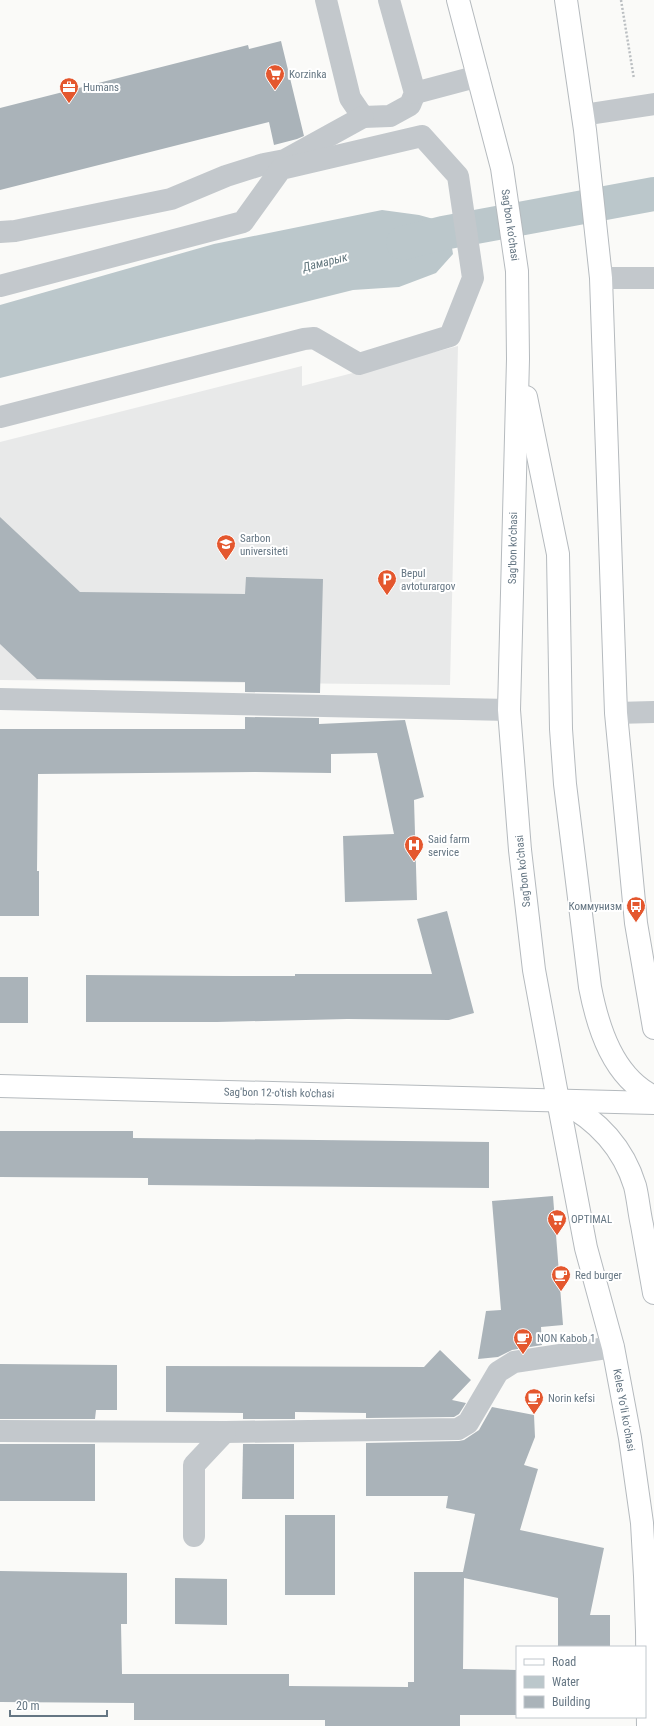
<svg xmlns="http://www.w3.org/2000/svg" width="654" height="1726" viewBox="0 0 654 1726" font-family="'Roboto Condensed',sans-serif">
	<rect width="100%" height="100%" fill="#fafaf8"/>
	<polygon fill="#e8e9e9" points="458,346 450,685 0,680 0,442 302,366 302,386"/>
	<polygon fill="#bbc7cb" points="382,210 419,215 448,223 453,254 436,273 399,287 353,290 0,378 0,305 214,244"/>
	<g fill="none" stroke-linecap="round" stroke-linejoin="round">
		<polyline stroke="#bbc7cb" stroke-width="34" points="403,243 443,233 654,194"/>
	</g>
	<g fill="#aab3b9">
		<polygon points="281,41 304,136 297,139 274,145 269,122 0,190 0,108 248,45 249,49"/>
		<polygon points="0,517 80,592 245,594 246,577 323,579 320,693 245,692 245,682 37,679 0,644"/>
		<polygon points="245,717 319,718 319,724 405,720 424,797 414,800 417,900 345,902 343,836 394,834 377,753 331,754 331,773 255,772 38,774 37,871 39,871 39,916 0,916 0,729 245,729"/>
		<polygon points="447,911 474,1013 449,1020 347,1019 217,1022 86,1022 86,975 233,976 295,976 295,974 432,974 417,919"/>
		<rect x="0" y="977" width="28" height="46"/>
		<polygon points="0,1131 133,1131 133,1138 489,1142 489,1188 148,1185 148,1178 0,1177"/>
		<polygon points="553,1196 563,1325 541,1327 542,1345 512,1350 498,1357 478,1359 486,1311 501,1310 492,1201"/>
		<polygon points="440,1350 471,1380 452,1400 466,1403 459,1414 454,1417 366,1418 366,1413 295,1412 295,1419 243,1419 243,1413 166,1412 166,1366 424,1367"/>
		<polygon points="0,1364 117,1365 117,1410 96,1410 95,1419 0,1419"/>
		<polygon points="492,1407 534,1415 535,1437 524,1465 538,1469 520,1530 604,1548 590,1615 610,1615 610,1647 558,1647 558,1598 464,1578 463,1669 517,1670 517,1715 460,1715 460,1726 325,1726 325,1720 134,1720 134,1703 0,1702 0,1571 127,1573 127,1624 121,1624 122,1674 289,1674 289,1686 408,1687 408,1682 414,1682 414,1572 463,1572 475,1514 446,1508 448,1496 366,1496 366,1443 459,1441 464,1440 479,1430"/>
		<rect x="0" y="1444" width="95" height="57"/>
		<polygon points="243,1444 294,1444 294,1499 242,1499"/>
		<rect x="285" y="1515" width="50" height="80"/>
		<polygon points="175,1578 227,1579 227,1625 175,1624"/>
	</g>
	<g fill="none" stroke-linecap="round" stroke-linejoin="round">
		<g stroke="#b5babe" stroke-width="24">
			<g id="major">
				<polyline points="458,0 502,168 517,271 518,359 509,710 520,850 534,970 558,1100 586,1248 613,1347 630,1438 642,1523 645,1576 647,1631 648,1726"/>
				<polyline points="566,0 585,130 601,278 616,713 636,923 654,1028"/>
				<path d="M526,397L558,554L561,729L565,784L590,987C598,1028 613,1077 654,1097"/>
				<polyline points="0,1086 654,1103"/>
				<path d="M561,1101C596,1119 623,1147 635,1186C638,1198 639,1212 642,1225C646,1247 650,1270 654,1293"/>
			</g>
		</g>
		<polyline stroke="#bbbfc2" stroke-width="2.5" stroke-dasharray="2 2" stroke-linecap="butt" points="621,0 634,79"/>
		<g stroke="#c3c8cc" stroke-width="22">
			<polyline points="326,0 350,98 363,117 390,116 410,105 415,93 389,0"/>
			<polyline points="415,93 479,76"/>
			<polyline points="583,115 654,104"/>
			<polyline points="0,232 15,231 171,199 226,176 264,164 285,160 363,117"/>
			<polyline points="601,278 654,278"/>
			<polyline points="0,286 243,222 281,169 422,136 458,176 473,278 450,336 359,364 314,338 304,339 0,417"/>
			<polyline points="0,699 509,710"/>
			<polyline points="616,713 654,712"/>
			<polyline points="0,1431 225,1432 458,1429 468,1423 498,1372 514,1362 613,1347"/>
			<polyline points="194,1536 194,1465 225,1432"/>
		</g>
		<use href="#major" stroke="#fff" stroke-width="22"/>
	</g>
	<defs>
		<g id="supermarket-pin" transform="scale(1)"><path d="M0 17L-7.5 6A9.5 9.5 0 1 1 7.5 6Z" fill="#e4572e" stroke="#fff"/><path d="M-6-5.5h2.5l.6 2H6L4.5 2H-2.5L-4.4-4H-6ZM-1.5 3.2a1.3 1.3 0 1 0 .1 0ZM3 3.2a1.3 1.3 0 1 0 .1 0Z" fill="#fff"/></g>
		<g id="office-pin" transform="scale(1)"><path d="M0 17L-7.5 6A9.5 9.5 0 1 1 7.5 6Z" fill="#e4572e" stroke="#fff"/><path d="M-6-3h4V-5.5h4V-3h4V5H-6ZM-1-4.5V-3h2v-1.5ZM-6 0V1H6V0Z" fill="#fff"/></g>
		<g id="university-pin" transform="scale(1)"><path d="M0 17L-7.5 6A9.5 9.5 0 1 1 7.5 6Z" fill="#e4572e" stroke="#fff"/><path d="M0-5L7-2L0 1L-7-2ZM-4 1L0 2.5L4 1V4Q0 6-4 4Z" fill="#fff"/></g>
		<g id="parking-pin" transform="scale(1)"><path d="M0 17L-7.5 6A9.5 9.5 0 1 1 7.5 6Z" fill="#e4572e" stroke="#fff"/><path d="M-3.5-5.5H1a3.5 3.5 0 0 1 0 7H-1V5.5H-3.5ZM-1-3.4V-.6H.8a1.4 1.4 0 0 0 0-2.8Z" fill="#fff"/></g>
		<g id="hospital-pin" transform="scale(1)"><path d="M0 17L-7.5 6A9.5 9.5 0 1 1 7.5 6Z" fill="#e4572e" stroke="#fff"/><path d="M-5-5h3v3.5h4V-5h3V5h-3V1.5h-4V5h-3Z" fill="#fff"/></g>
		<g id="bus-pin" transform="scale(1)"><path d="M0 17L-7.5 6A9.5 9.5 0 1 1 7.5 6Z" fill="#e4572e" stroke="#fff"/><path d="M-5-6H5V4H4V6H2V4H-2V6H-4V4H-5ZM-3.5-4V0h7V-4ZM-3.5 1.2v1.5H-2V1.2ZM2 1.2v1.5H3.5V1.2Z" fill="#fff"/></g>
		<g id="cafe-pin" transform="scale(1)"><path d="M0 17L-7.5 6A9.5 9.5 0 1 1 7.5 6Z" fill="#e4572e" stroke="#fff"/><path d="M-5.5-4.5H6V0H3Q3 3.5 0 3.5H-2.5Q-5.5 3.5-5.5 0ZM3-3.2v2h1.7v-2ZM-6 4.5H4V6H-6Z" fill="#fff"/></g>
	</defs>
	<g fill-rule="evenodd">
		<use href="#supermarket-pin" x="275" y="74"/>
		<use href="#office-pin" x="69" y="87"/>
		<use href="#university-pin" x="226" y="544"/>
		<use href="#parking-pin" x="387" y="579"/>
		<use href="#hospital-pin" x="414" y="845"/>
		<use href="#bus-pin" x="636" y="906"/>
		<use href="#supermarket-pin" x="557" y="1219"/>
		<use href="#cafe-pin" x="561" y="1275"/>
		<use href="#cafe-pin" x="523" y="1338"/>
		<use href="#cafe-pin" x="534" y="1398"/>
	</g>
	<g text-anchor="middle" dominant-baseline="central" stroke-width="4" stroke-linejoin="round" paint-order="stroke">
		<g font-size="11" fill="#657683" stroke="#fff" text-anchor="start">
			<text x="289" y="74">Korzinka</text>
			<text x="83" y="87">Humans</text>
			<text x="240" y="538">Sarbon<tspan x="240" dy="13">universiteti</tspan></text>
			<text x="401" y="573">Bepul<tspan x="401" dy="13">avtoturargov</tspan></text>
			<text x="428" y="839">Said farm<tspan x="428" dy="13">service</tspan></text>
			<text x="622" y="906" text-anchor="end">Коммунизм</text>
			<text x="571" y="1219">OPTIMAL</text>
			<text x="575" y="1275">Red burger</text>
			<text x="537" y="1338">NON Kabob 1</text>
			<text x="548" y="1398">Norin kefsi</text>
		</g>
		<g font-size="11" fill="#657683" stroke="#fff">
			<text transform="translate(510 225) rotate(82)">Sag’bon ko’chasi</text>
			<text transform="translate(513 548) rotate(-89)">Sag’bon ko’chasi</text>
			<text transform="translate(523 871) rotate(-96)">Sag’bon ko’chasi</text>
			<text transform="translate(279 1093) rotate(1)">Sag'bon 12-o'tish ko'chasi</text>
			<text transform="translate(624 1410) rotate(80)">Keles Yoʻli koʻchasi</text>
		</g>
		<g font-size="12" font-style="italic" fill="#60757c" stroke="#fff">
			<text transform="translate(325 262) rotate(-14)">Дамарык</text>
		</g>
	</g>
	<rect x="516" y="1646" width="130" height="72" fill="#ffffff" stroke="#c1c8cd"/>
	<rect x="524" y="1659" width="20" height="6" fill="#ffffff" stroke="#c1c8cd"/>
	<text x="552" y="1666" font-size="12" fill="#657683">Road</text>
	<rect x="524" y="1676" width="20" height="12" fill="#bbc7cb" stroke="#c1c8cd"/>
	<text x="552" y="1686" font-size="12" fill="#657683">Water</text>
	<rect x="524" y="1696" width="20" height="12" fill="#aab3b9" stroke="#c1c8cd"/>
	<text x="552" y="1706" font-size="12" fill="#657683">Building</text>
	<path d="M10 1710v6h97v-6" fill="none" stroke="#657683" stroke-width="2"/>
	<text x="16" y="1710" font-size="12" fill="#657683" stroke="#ffffff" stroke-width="3" paint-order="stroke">20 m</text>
</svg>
